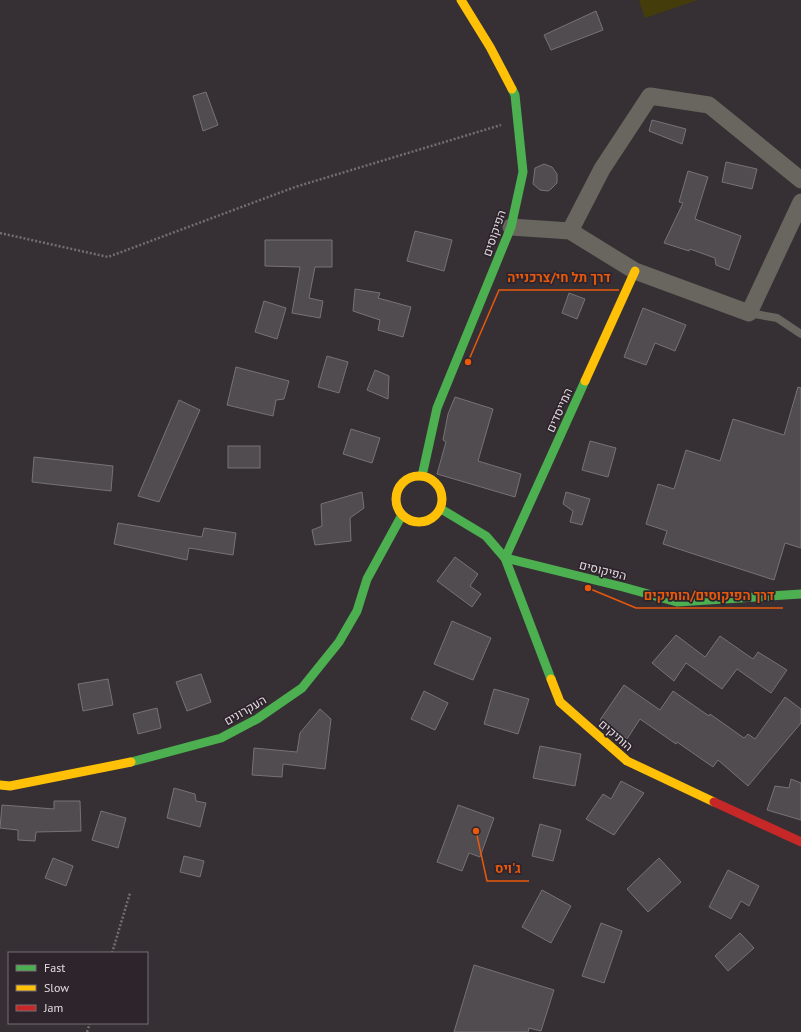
<svg xmlns="http://www.w3.org/2000/svg" width="801" height="1032" viewBox="0 0 801 1032" font-family="'PT Sans',Heebo,sans-serif">
	<rect width="100%" height="100%" fill="#363035"/>
	<polygon fill="#443c0a" points="639,0 698,0 645,18"/>
	<g fill="#504c50" stroke="#777276">
		<polygon points="596,11 603,30 551,50 544,35"/>
		<polygon points="206,92 218,125 203,131 193,96"/>
		<polygon points="652,120 686,129 682,144 649,131"/>
		<polygon points="726,162 757,169 752,189 722,182"/>
		<polygon points="544,164 552,167 557,174 557,183 551,189 548,191 540,190 533,184 535,168"/>
		<polygon points="688,171 708,177 695,219 741,236 729,270 716,265 715,258 690,249 689,251 664,243 683,203 679,202"/>
		<polygon points="415,231 452,240 444,271 407,261"/>
		<polygon points="265,240 332,240 332,267 315,267 309,298 323,301 320,318 292,313 300,267 265,266"/>
		<polygon points="355,289 380,293 378,298 411,307 403,337 378,330 380,320 353,311"/>
		<polygon points="569,293 585,299 577,319 562,313"/>
		<polygon points="264,301 286,308 277,339 255,332"/>
		<polygon points="643,308 686,325 675,351 655,343 646,365 624,357"/>
		<polygon points="327,356 348,362 339,393 318,387"/>
		<polygon points="236,367 289,381 284,399 276,400 273,416 227,405"/>
		<polygon points="375,370 389,376 388,399 367,390"/>
		<polygon points="798,387 801,388 801,548 785,543 774,580 663,544 667,531 646,524 658,484 674,489 686,450 720,461 733,419 784,435"/>
		<polygon points="455,397 493,409 478,461 521,474 515,497 437,474 446,442 443,440 448,414"/>
		<polygon points="179,400 200,410 159,502 138,496"/>
		<polygon points="351,429 380,438 372,463 343,454"/>
		<polygon points="590,441 616,448 608,477 582,470"/>
		<rect x="228" y="446" width="32" height="22"/>
		<polygon points="34,457 113,466 111,491 32,482"/>
		<polygon points="362,492 364,508 350,518 351,541 315,545 312,530 322,526 321,504"/>
		<polygon points="566,492 590,499 582,525 570,522 573,511 563,504"/>
		<polygon points="118,523 202,537 204,528 236,533 233,555 189,548 187,560 114,544"/>
		<polygon points="455,557 478,574 470,586 481,594 472,607 437,581"/>
		<polygon points="452,621 491,638 473,680 434,664"/>
		<polygon points="676,635 705,657 720,636 753,659 758,652 787,670 771,693 737,669 722,689 686,663 674,681 652,663"/>
		<polygon points="201,674 211,702 187,711 176,682"/>
		<polygon points="108,679 113,705 83,711 78,684"/>
		<polygon points="624,685 660,710 673,691 709,716 710,714 744,738 748,734 755,739 785,697 801,709 801,723 748,786 718,760 713,767 677,742 676,744 640,719 627,739 600,720"/>
		<polygon points="494,689 529,699 518,734 484,724"/>
		<polygon points="424,691 448,703 435,730 411,719"/>
		<polygon points="157,708 161,728 138,734 133,714"/>
		<polygon points="320,709 331,719 325,769 283,764 282,777 252,775 254,748 297,752 300,733"/>
		<polygon points="540,746 581,754 575,786 533,778"/>
		<polygon points="791,779 801,783 801,820 767,810 775,786 789,788"/>
		<polygon points="621,781 644,793 614,835 586,819 603,794 611,799"/>
		<polygon points="174,788 195,794 196,801 206,803 200,827 167,818"/>
		<polygon points="54,801 80,801 81,831 36,832 35,841 18,840 18,830 0,828 2,805 54,809"/>
		<polygon points="458,805 494,818 480,857 469,853 462,871 437,862"/>
		<polygon points="101,811 126,818 118,848 92,840"/>
		<polygon points="540,824 561,830 553,861 532,856"/>
		<polygon points="184,856 204,861 200,877 180,872"/>
		<polygon points="53,858 73,866 66,886 45,878"/>
		<polygon points="659,858 681,882 648,912 627,889"/>
		<polygon points="728,870 759,886 749,906 741,901 731,919 709,907"/>
		<polygon points="542,890 571,906 551,943 522,927"/>
		<polygon points="601,923 622,931 604,983 582,976"/>
		<polygon points="740,933 754,948 728,971 715,956"/>
		<polygon points="474,965 554,990 541,1031 529,1028 528,1032 454,1032"/>
	</g>
	<g fill="none" stroke-linecap="round" stroke-linejoin="round">
		<g stroke="#726f6c" stroke-width="2.5" stroke-dasharray="2 2" stroke-linecap="butt">
			<polyline points="0,233 108,257 295,187 501,125"/>
			<polyline points="112,953 130,893"/>
			<polyline points="87,1032 90,1023"/>
		</g>
		<polyline stroke="#68665f" stroke-width="8" points="749,313 777,318 801,334"/>
		<g stroke="#68665f" stroke-width="17">
			<polyline points="511,227 570,231 635,271 749,313 801,202"/>
			<polyline points="570,231 602,169 650,96 709,105 801,180"/>
		</g>
		<g stroke="#4caf50" stroke-width="9">
			<polyline points="422,476 437,408 511,227 523,172 515,95 512,89"/>
			<polyline points="441,509 486,536 505,558 623,587 677,602 801,594"/>
			<polyline points="551,679 505,558 585,381"/>
			<polyline points="131,762 221,738 257,719 302,688 339,642 357,611 367,579 402,515"/>
		</g>
		<g stroke="#ffc107" stroke-width="9">
			<polyline points="461,0 490,47 512,89"/>
			<polyline points="585,381 635,271"/>
			<circle cx="419" cy="499" r="23"/>
			<polyline points="551,679 560,702 627,761 714,802"/>
			<polyline points="0,785 10,786 131,762"/>
		</g>
		<polyline stroke="#c62828" stroke-width="9" points="714,802 801,842"/>
	</g>
	<g text-anchor="middle" dominant-baseline="central" stroke-width="3.5" stroke-linejoin="round" paint-order="stroke">
		<g font-size="12" fill="#e2dbe0" stroke="#2e242c">
			<text transform="translate(494 233) rotate(-71)">הפיקוסים</text>
			<text transform="translate(559 410) rotate(-66)">המייסדים</text>
			<text transform="translate(603 570) rotate(14)">הפיקוסים</text>
			<text transform="translate(245 710) rotate(-30)">העקרונים</text>
			<text transform="translate(616 735) rotate(41)">הותיקים</text>
		</g>
	</g>
	<path fill="none" stroke="#e8590c" stroke-width="1.5" d="M468 362L499 290H619M588 588L636 608H783M476 831L487 881H529"/>
	<g fill="#e8590c" stroke="#2e242c" stroke-width="1.5">
		<circle cx="468" cy="362" r="4"/>
		<circle cx="588" cy="588" r="4"/>
		<circle cx="476" cy="831" r="4"/>
	</g>
	<g font-size="13" text-anchor="middle" font-weight="bold" fill="#e8590c" stroke="#2e242c" stroke-width="3.5" stroke-linejoin="round" paint-order="stroke">
		<text x="559" y="282">דרך תל חי/צרכנייה</text>
		<text x="709" y="600">דרך הפיקוסים/הותיקים</text>
		<text x="508" y="873">ג'ויס</text>
	</g>
	<rect x="8" y="952" width="140" height="72" fill="#2e242c" stroke="#766d74"/>
	<rect x="16" y="965" width="20" height="6" fill="#4caf50" stroke="#766d74"/>
	<text x="44" y="972" font-size="12" fill="#e2dbe0">Fast</text>
	<rect x="16" y="985" width="20" height="6" fill="#ffc107" stroke="#766d74"/>
	<text x="44" y="992" font-size="12" fill="#e2dbe0">Slow</text>
	<rect x="16" y="1005" width="20" height="6" fill="#c62828" stroke="#766d74"/>
	<text x="44" y="1012" font-size="12" fill="#e2dbe0">Jam</text>
</svg>
